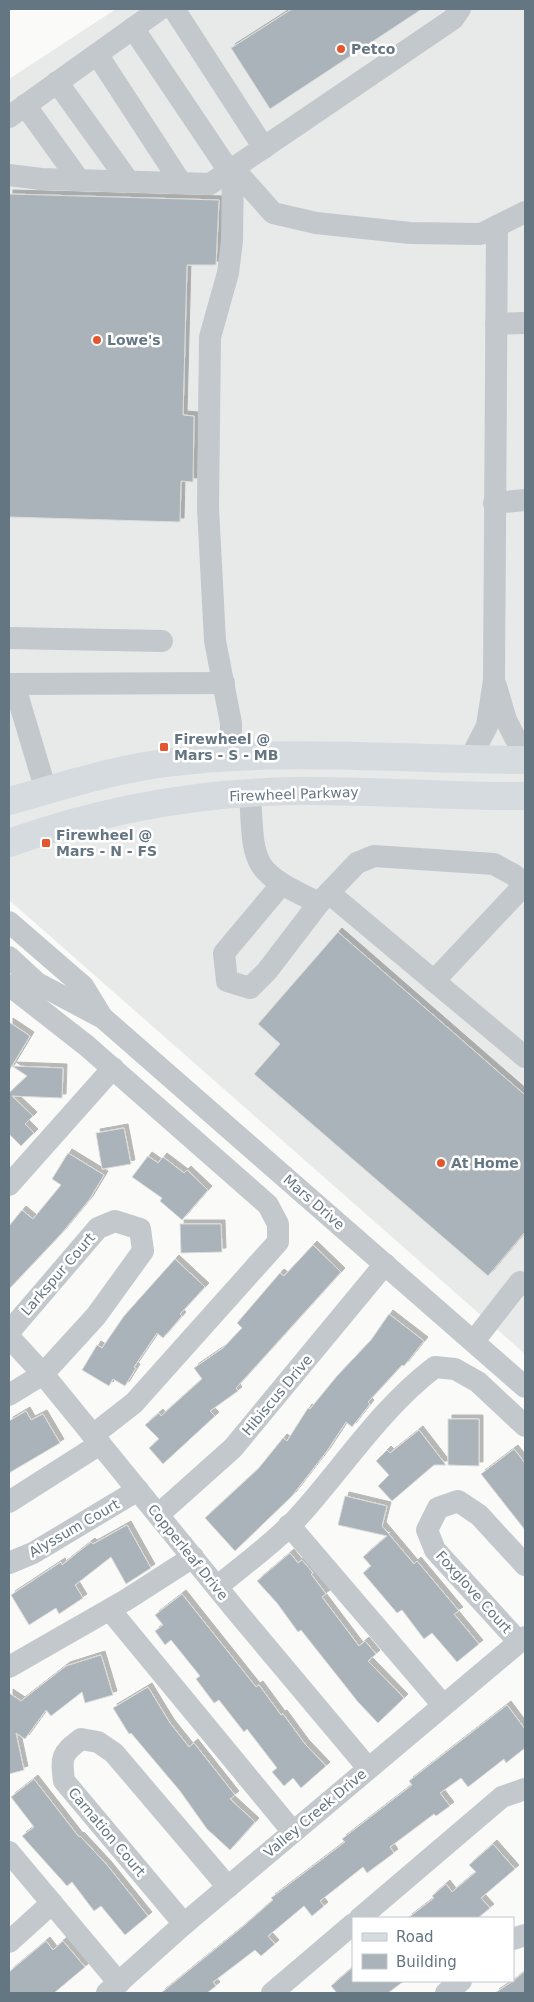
<svg xmlns="http://www.w3.org/2000/svg" width="534" height="2002" viewBox="0 0 534 2002" font-family="'DejaVu Sans',sans-serif">
	<defs>
		<filter id="shadow"><feDropShadow dx="4" dy="-4" stdDeviation="0" flood-color="#0004"/></filter>
	</defs>
	<rect width="100%" height="100%" fill="#fafaf8"/>
	<polygon fill="#e8e9e9" points="116,9 525,9 525,1354 9,900 9,79"/>
	<g fill="#aab3b9" stroke="#dcdcda" filter="url(#shadow)">
		<polygon points="292,9 422,9 270,109 231,48"/>
		<polygon points="9,194 219,200 216,265 187,265 183,415 194,416 193,482 181,481 180,522 9,517"/>
		<polygon points="338,932 525,1095 525,1232 488,1276 254,1074 280,1044 258,1024"/>
		<polygon points="9,1022 30,1036 9,1071"/>
		<polygon points="12,1066 63,1068 62,1098 12,1096 33,1116 25,1124 34,1133 21,1146 9,1134 9,1093 27,1076"/>
		<polygon points="124,1128 131,1164 102,1169 96,1133"/>
		<polygon points="68,1153 104,1175 89,1200 61,1234 9,1289 9,1226 22,1210 33,1219 61,1185 52,1179"/>
		<polygon points="148,1156 158,1163 163,1157 184,1173 187,1170 208,1190 182,1220 160,1201 162,1198 132,1177"/>
		<polygon points="180,1224 221,1224 222,1252 181,1253"/>
		<polygon points="313,1245 341,1272 236,1388 238,1391 210,1411 215,1416 163,1464 149,1448 159,1439 145,1425 159,1413 161,1416 202,1379 194,1368 223,1348 242,1328 237,1323 280,1273 284,1276"/>
		<polygon points="175,1259 205,1287 180,1314 182,1316 163,1338 157,1333 134,1367 136,1368 125,1386 113,1379 109,1386 82,1370 97,1345 102,1348 124,1316"/>
		<polygon points="389,1314 424,1341 404,1366 402,1365 368,1402 370,1404 352,1427 346,1422 327,1451 292,1496 235,1551 205,1518 258,1469 283,1438 287,1441 308,1408 310,1409 337,1376 371,1340"/>
		<polygon points="26,1411 31,1420 43,1414 60,1443 9,1473 9,1421"/>
		<polygon points="448,1419 479,1419 479,1466 448,1465"/>
		<polygon points="419,1430 446,1465 434,1465 392,1501 378,1486 389,1475 376,1461 387,1450 390,1453"/>
		<polygon points="514,1449 525,1463 525,1530 481,1474"/>
		<polygon points="345,1496 387,1506 382,1526 414,1564 417,1561 459,1611 454,1614 479,1644 457,1662 432,1633 424,1639 402,1610 397,1613 363,1573 371,1566 363,1557 387,1536 338,1525"/>
		<polygon points="127,1525 151,1568 126,1584 111,1557 75,1585 83,1598 59,1614 56,1608 29,1625 11,1595 61,1562 62,1565 91,1542 93,1544"/>
		<polygon points="290,1553 298,1563 302,1560 313,1573 311,1574 326,1594 322,1597 359,1646 365,1641 376,1654 368,1661 404,1698 378,1723 358,1702 301,1630 298,1632 277,1603 257,1581"/>
		<polygon points="182,1594 256,1687 259,1685 281,1715 283,1714 305,1744 326,1766 301,1788 293,1778 284,1786 272,1772 277,1768 247,1729 244,1732 219,1700 214,1703 196,1679 200,1676 171,1640 165,1645 155,1631 163,1625 155,1615"/>
		<polygon points="101,1655 113,1695 85,1703 82,1692 51,1716 46,1710 25,1739 16,1733 24,1770 9,1774 9,1693 21,1701 66,1666"/>
		<polygon points="148,1687 170,1723 189,1747 194,1743 235,1795 230,1799 255,1822 230,1850 207,1829 180,1791 131,1733 129,1734 113,1708"/>
		<polygon points="507,1705 525,1729 525,1748 506,1763 504,1759 468,1787 461,1778 440,1793 450,1806 436,1816 434,1814 390,1847 394,1853 367,1873 363,1867 320,1901 324,1906 312,1916 304,1906 268,1936 275,1944 261,1956 255,1950 213,1982 216,1986 207,1993 161,1993 239,1930 273,1900 271,1898 345,1842 342,1839 412,1785 409,1781"/>
		<polygon points="34,1779 79,1837 80,1836 107,1865 148,1916 125,1935 101,1906 94,1911 72,1882 67,1886 22,1836 34,1827 11,1797"/>
		<polygon points="493,1844 515,1869 481,1898 490,1908 478,1918 408,1918 434,1898 432,1896 446,1884 452,1892 476,1872 469,1865"/>
		<polygon points="46,1941 53,1950 63,1941 85,1967 54,1993 9,1993 9,1972"/>
		<polygon points="353,1967 353,1981 404,1981 388,1993 337,1993 331,1986"/>
		<polygon points="525,1971 525,1993 495,1993 513,1981"/>
	</g>
	<g fill="none" stroke-linecap="round" stroke-linejoin="round">
		<g stroke="#c3c8cc" stroke-width="22">
			<polyline points="174,9 264,148"/>
			<polyline points="133,28 229,171"/>
			<polyline points="97,54 181,183"/>
			<polyline points="57,82 129,182"/>
			<polyline points="25,105 79,180"/>
			<polyline points="9,117 160,9"/>
			<polyline points="233,168 273,213 316,223 410,233 481,234 525,212"/>
			<polyline points="9,175 41,179 210,184 453,19 460,9"/>
			<polyline points="496,324 525,323"/>
			<polyline points="494,503 525,500"/>
			<polyline points="9,638 162,641"/>
			<polyline points="9,684 14,684 46,791"/>
			<polyline points="14,684 224,683"/>
			<polyline points="496,686 506,720 525,757"/>
			<polyline points="231,758 231,723 215,641 208,508 210,337 228,273 232,241 233,168"/>
			<polyline points="470,759 487,726 494,680 497,226"/>
			<path d="M250,792C254,867 250,870 319,903L357,863L374,856L494,864L514,875L525,884"/>
			<polyline points="281,885 224,953 227,981 250,988 267,971 319,903"/>
			<polyline points="329,893 434,981 525,884"/>
			<polyline points="9,922 83,986 102,1017"/>
			<polyline points="9,957 37,983 103,1018 525,1387"/>
			<polyline points="434,981 525,1057"/>
			<polyline points="9,985 87,1046 268,1205 278,1224 278,1242 134,1403 93,1435"/>
			<polyline points="9,1185 113,1068"/>
			<polyline points="9,1332 98,1228 115,1221 140,1229 143,1251 96,1316 43,1374 9,1395"/>
			<polyline points="9,1337 43,1374 238,1613 368,1768"/>
			<polyline points="474,1341 520,1282 525,1285"/>
			<polyline points="9,1502 100,1444"/>
			<polyline points="158,1515 233,1448 385,1264"/>
			<polyline points="289,1525 443,1705"/>
			<polyline points="9,1563 33,1553 138,1490"/>
			<path d="M217,1587C243,1565 277,1541 300,1515C344,1466 382,1407 435,1367L455,1369L478,1382L525,1426"/>
			<polyline points="110,1610 293,1832"/>
			<polyline points="519,1642 435,1550 427,1530 438,1508 458,1501 479,1515 525,1565"/>
			<polyline points="9,1667 126,1600 193,1557"/>
			<polyline points="9,1852 119,1983"/>
			<polyline points="360,1918 502,1797 525,1789"/>
			<path d="M184,1924L64,1781C61,1757 61,1754 81,1739L98,1742L114,1753L228,1887"/>
			<polyline points="513,1939 525,1935"/>
			<polyline points="9,1942 52,1903"/>
			<polyline points="107,1993 184,1924 525,1637"/>
			<polyline points="272,1993 353,1924"/>
			<polyline points="446,1993 461,1981"/>
		</g>
		<g stroke="#d6dbdf" stroke-width="28">
			<path d="M9,801C64,786 117,768 174,762C291,748 408,760 525,760"/>
			<path d="M9,843C101,810 200,792 298,791C374,790 450,797 525,796"/>
		</g>
	</g>
	<g fill="#e4572e" stroke="#fff" stroke-width="2">
		<circle cx="341" cy="49" r="5"/>
		<circle cx="97" cy="340" r="5"/>
		<rect x="159" y="742" width="10" height="10" rx="2.5"/>
		<rect x="41" y="838" width="10" height="10" rx="2.5"/>
		<circle cx="441" cy="1163" r="5"/>
	</g>
	<g text-anchor="middle" dominant-baseline="central" stroke-width="5" stroke-linejoin="round" paint-order="stroke">
		<g font-size="14" font-weight="bold" fill="#657683" stroke="#fff" text-anchor="start">
			<text x="351" y="49">Petco</text>
			<text x="107" y="340">Lowe's</text>
			<text x="174" y="739">Firewheel @<tspan x="174" dy="16">Mars - S - MB</tspan></text>
			<text x="56" y="835">Firewheel @<tspan x="56" dy="16">Mars - N - FS</tspan></text>
			<text x="451" y="1163">At Home</text>
		</g>
		<g font-size="14" fill="#657683" stroke="#fff">
			<text transform="translate(294 794) rotate(-2)">Firewheel Parkway</text>
			<text transform="translate(314 1202) rotate(41)">Mars Drive</text>
			<text transform="translate(58 1274) rotate(-49)">Larkspur Court</text>
			<text transform="translate(277 1395) rotate(-50)">Hibiscus Drive</text>
			<text transform="translate(74 1528) rotate(-30)">Alyssum Court</text>
			<text transform="translate(188 1552) rotate(51)">Copperleaf Drive</text>
			<text transform="translate(474 1592) rotate(48)">Foxglove Court</text>
			<text transform="translate(315 1813) rotate(-40)">Valley Creek Drive</text>
			<text transform="translate(107 1832) rotate(50)">Carnation Court</text>
		</g>
	</g>
	<rect width="534" height="2002" fill="none" stroke="#657683" stroke-width="20"/>
	<rect x="352" y="1917" width="162" height="65" fill="#ffffff" stroke="#c1c8cd"/>
	<rect x="362" y="1933" width="25" height="8" fill="#d6dbdf" stroke="#c1c8cd"/>
	<text x="396" y="1942" font-size="15" fill="#657683">Road</text>
	<rect x="362" y="1954" width="25" height="15" fill="#aab3b9" stroke="#c1c8cd"/>
	<text x="396" y="1967" font-size="15" fill="#657683">Building</text>
</svg>
